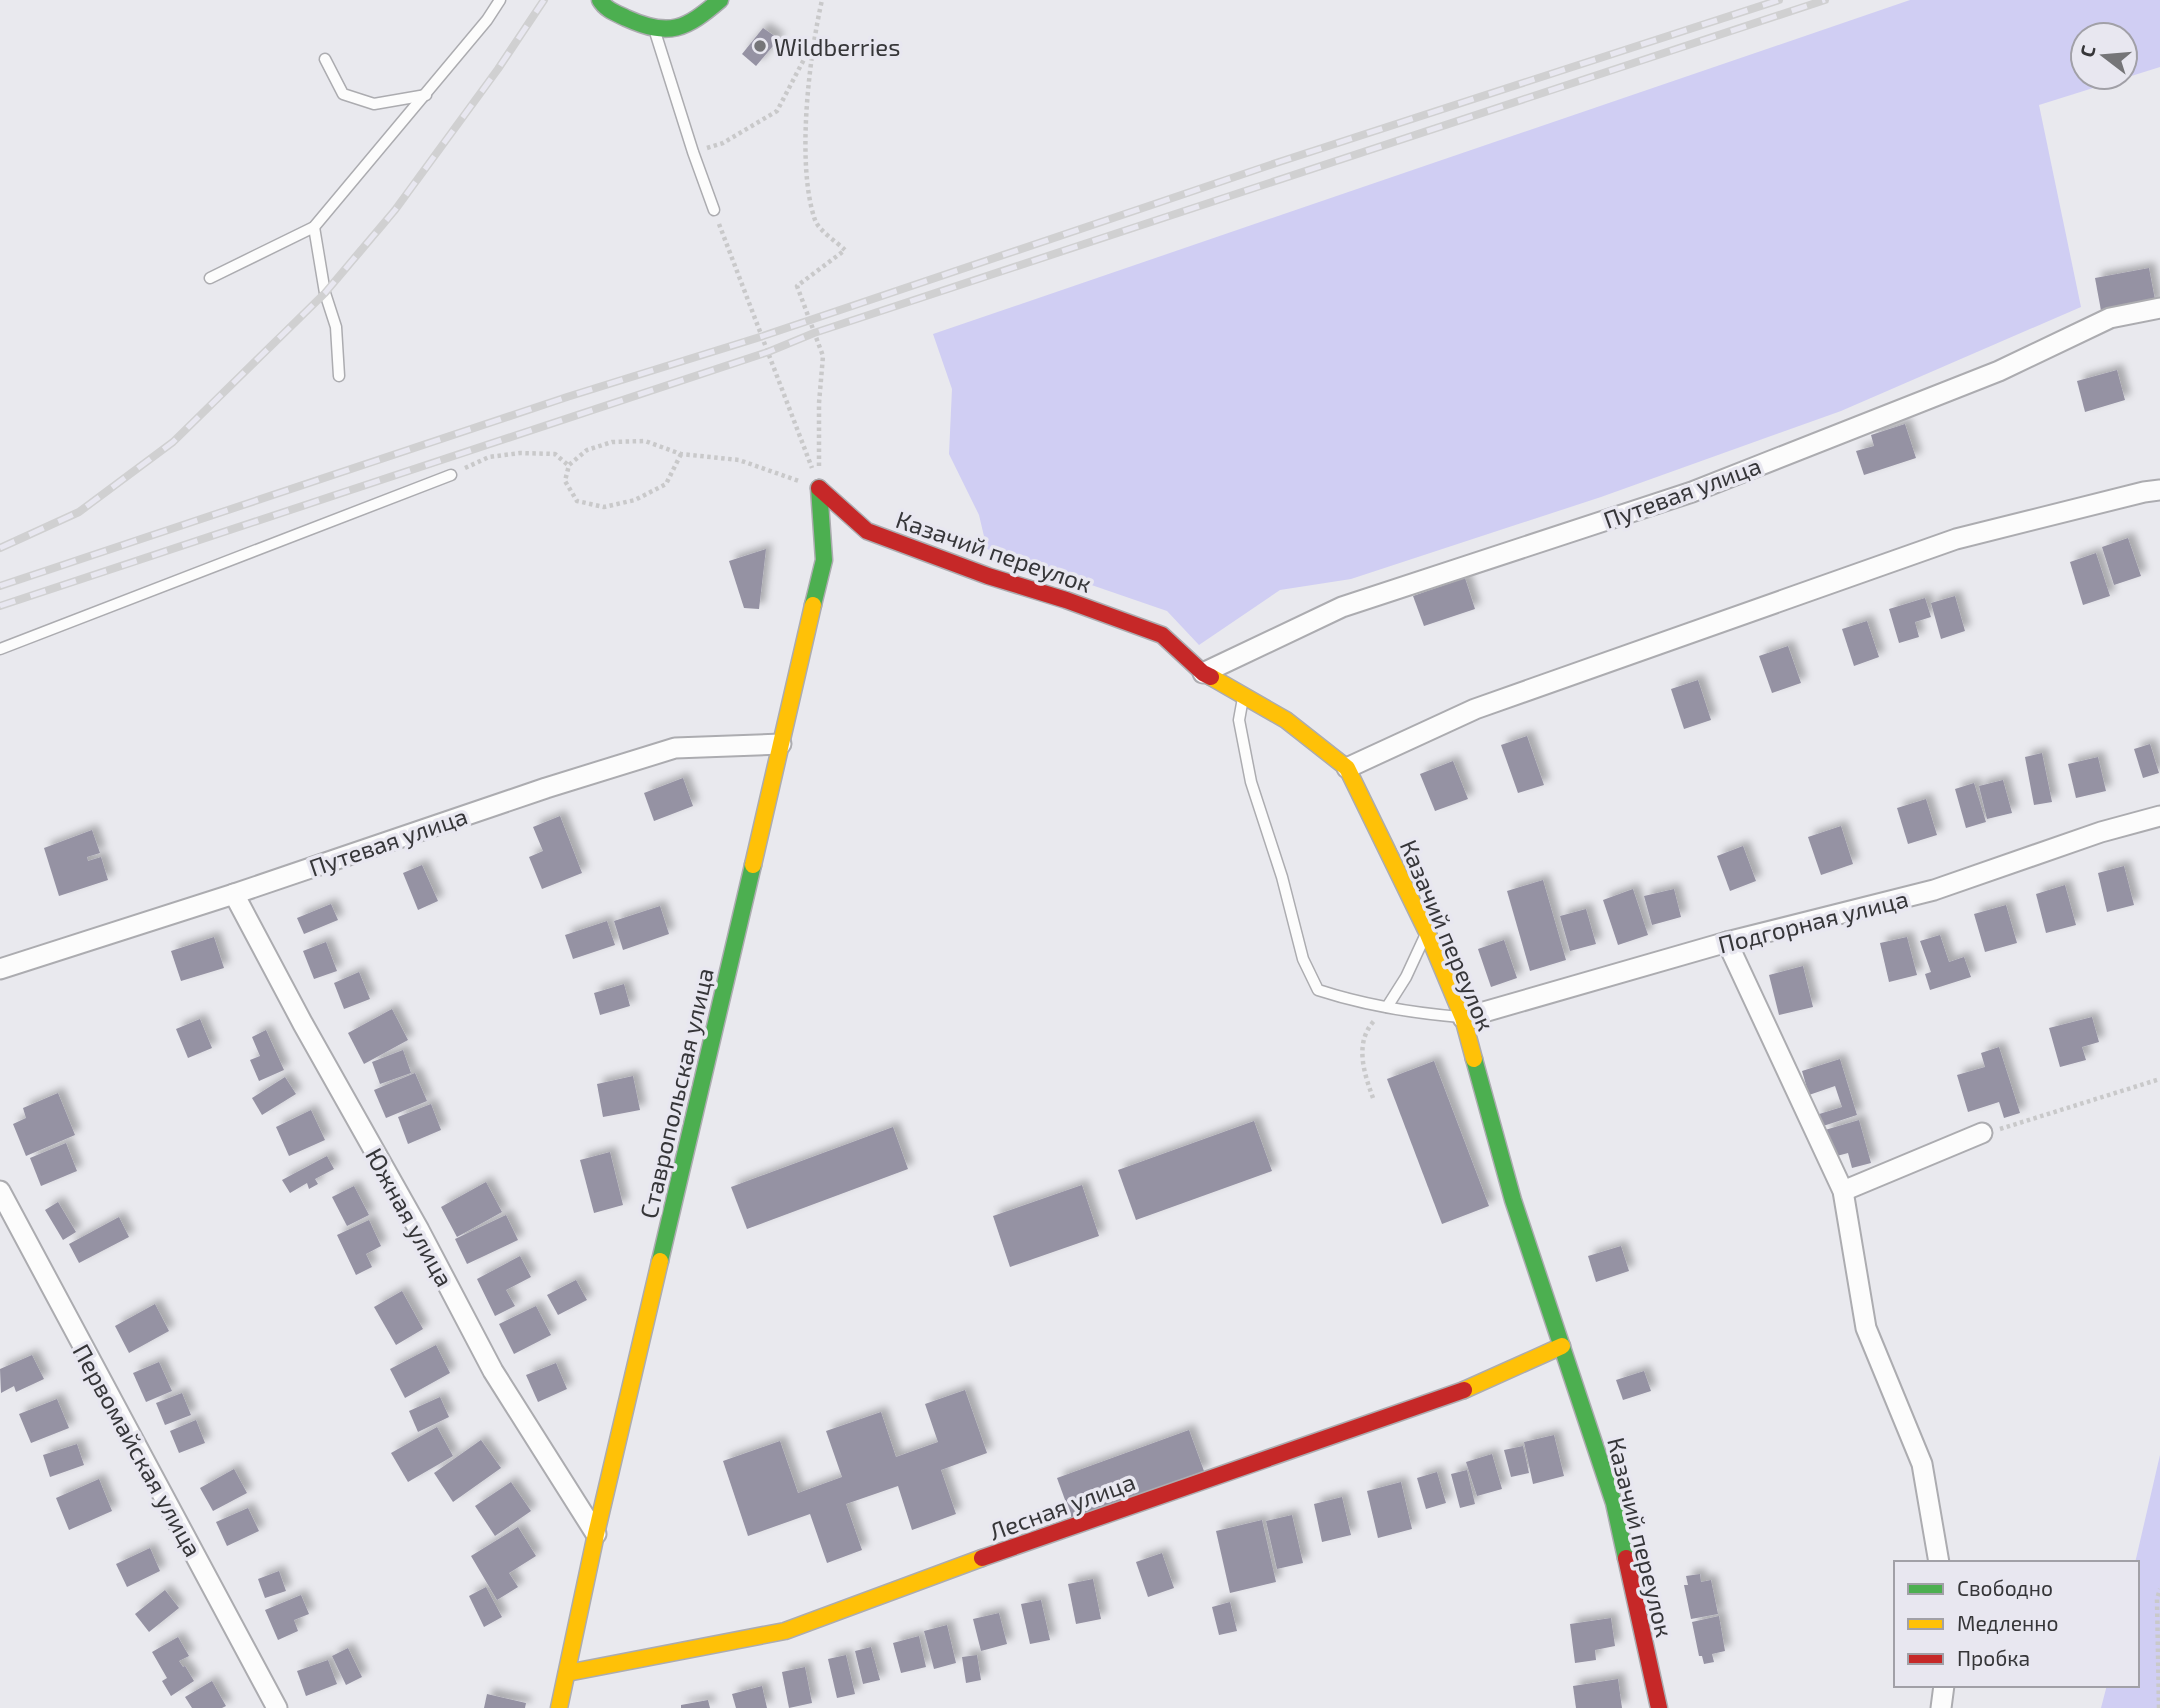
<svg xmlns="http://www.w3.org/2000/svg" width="2160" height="1708" viewBox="0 0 2160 1708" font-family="'Exo 2',sans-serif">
	<defs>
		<filter id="shadow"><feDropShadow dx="6" dy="-6" stdDeviation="3.5" flood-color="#0004"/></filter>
	</defs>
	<rect width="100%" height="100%" fill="#e9e9ee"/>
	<g fill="#d0cef3" fill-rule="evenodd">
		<path d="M1910,0H2160V67L2039,105L2081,307L1841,411L1601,497L1351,579L1280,590L1199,645L1167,611L987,549L979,515L949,454L952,389L933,334ZM2083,35H2125V77H2083Z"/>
		<polygon points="2160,1455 2160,1708 2101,1708 2107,1685 2137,1685 2137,1563 2135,1563"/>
	</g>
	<g fill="#9592a3" filter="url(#shadow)">
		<polygon points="763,28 779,39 756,66 742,54"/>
		<polygon points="2149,268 2156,305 2102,316 2095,278"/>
		<polygon points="2117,370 2125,400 2085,412 2077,381"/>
		<polygon points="1905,424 1916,458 1864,475 1856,451 1874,446 1871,435"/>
		<polygon points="2128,538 2141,576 2114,585 2102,547"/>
		<polygon points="766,549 759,609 744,608 729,561"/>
		<polygon points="2096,553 2110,596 2083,605 2070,562"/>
		<polygon points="1465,578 1475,609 1424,626 1413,596"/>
		<polygon points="1955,596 1965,631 1941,639 1931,603"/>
		<polygon points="1925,598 1931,617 1915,622 1919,637 1899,643 1889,609"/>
		<polygon points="1867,621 1879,657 1854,666 1842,629"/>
		<polygon points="1788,646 1801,683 1772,693 1759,656"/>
		<polygon points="1698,680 1711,720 1684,729 1671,689"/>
		<polygon points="1527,736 1544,785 1518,793 1501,745"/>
		<polygon points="2150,744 2159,773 2143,778 2134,749"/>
		<polygon points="2042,753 2052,802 2034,805 2025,757"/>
		<polygon points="2098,757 2106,791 2076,798 2068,764"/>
		<polygon points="1453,761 1468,799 1435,811 1420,774"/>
		<polygon points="683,778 693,806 654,821 644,793"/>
		<polygon points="2003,780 2012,813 1987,819 1979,786"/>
		<polygon points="1974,783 1986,822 1966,828 1955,789"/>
		<polygon points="1926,799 1937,835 1908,844 1897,808"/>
		<polygon points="560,816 582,873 542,889 529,857 543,851 533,827"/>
		<polygon points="1841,826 1853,864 1821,875 1808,837"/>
		<polygon points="92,830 100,853 87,857 88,861 101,857 108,880 59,896 44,848"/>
		<polygon points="1743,846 1756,881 1730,891 1717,856"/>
		<polygon points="422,865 438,901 418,910 403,873"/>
		<polygon points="2124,866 2134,905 2107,912 2098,873"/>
		<polygon points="1543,880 1566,960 1530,971 1507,891"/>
		<polygon points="2065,885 2076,925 2046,933 2036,894"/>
		<polygon points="1633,889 1648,935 1618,945 1603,900"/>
		<polygon points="1674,889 1681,917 1652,925 1644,896"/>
		<polygon points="331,904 338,920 304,934 297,918"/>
		<polygon points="2006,905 2017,943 1985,952 1974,914"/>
		<polygon points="660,906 669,934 623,950 614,921"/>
		<polygon points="1586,909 1596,944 1570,951 1560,916"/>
		<polygon points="607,921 615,945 573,959 565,935"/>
		<polygon points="1940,935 1949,962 1964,957 1971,977 1930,990 1925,974 1931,972 1920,941"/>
		<polygon points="214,937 224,968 181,981 171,951"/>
		<polygon points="1907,937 1917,975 1889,982 1880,943"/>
		<polygon points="1504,940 1517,978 1491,987 1478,949"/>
		<polygon points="326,942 337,971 314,979 303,951"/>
		<polygon points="1803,966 1813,1007 1779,1015 1769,975"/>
		<polygon points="359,972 370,999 344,1009 334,983"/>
		<polygon points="624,984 630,1006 600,1015 594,993"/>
		<polygon points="392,1009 408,1040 364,1064 348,1033"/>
		<polygon points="2092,1017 2099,1042 2082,1047 2086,1060 2060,1067 2049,1028"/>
		<polygon points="200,1019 212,1048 188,1058 176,1029"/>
		<polygon points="266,1030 284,1070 259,1081 250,1060 260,1056 252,1037"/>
		<polygon points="1999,1047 2020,1113 2004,1118 1999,1102 1968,1112 1957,1075 1985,1067 1981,1053"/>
		<polygon points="403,1050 411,1073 380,1084 372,1062"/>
		<polygon points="1840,1059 1857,1115 1820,1127 1816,1115 1842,1107 1835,1086 1809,1095 1802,1071"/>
		<polygon points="1434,1061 1489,1206 1442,1224 1387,1079"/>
		<polygon points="415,1073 427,1101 386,1118 374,1090"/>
		<polygon points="633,1076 640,1110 603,1117 597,1084"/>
		<polygon points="285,1077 296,1094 262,1115 252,1098"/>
		<polygon points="58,1093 75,1135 26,1156 13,1124 26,1118 23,1108"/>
		<polygon points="431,1104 441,1130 408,1144 398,1117"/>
		<polygon points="311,1110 325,1140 289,1156 276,1127"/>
		<polygon points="1859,1120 1871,1163 1852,1168 1848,1153 1833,1157 1825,1130"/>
		<polygon points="1254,1121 1272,1171 1136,1220 1118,1170"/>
		<polygon points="893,1127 908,1169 747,1229 731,1187"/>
		<polygon points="66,1143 77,1171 41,1186 30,1158"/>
		<polygon points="610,1152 623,1205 594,1213 580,1160"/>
		<polygon points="327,1156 334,1169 315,1179 318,1184 309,1189 307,1183 290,1193 282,1180"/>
		<polygon points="486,1182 502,1212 457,1237 441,1207"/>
		<polygon points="1082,1185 1099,1236 1010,1267 993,1216"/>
		<polygon points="354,1186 369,1215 347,1226 332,1197"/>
		<polygon points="58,1202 76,1232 63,1240 45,1210"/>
		<polygon points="506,1215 518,1240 467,1264 455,1239"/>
		<polygon points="119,1217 129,1237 79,1263 69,1244"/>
		<polygon points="369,1220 381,1246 366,1254 372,1267 356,1275 337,1235"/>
		<polygon points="1621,1246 1629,1271 1596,1282 1588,1256"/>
		<polygon points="520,1256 531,1277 506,1290 515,1306 495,1316 477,1279"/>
		<polygon points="576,1280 587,1300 558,1315 547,1295"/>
		<polygon points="402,1291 423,1329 396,1345 374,1307"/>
		<polygon points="155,1304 169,1331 129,1353 115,1326"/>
		<polygon points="536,1306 551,1335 514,1354 499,1324"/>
		<polygon points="436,1345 450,1373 405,1398 390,1369"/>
		<polygon points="32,1355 44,1379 16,1392 14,1386 1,1393 0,1369"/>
		<polygon points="159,1362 172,1391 146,1402 133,1373"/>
		<polygon points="556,1363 567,1389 538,1402 526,1375"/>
		<polygon points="1644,1371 1651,1391 1623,1400 1616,1380"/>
		<polygon points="965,1390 987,1453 941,1470 956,1514 912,1530 898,1486 846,1504 862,1550 827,1563 810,1514 748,1536 723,1461 780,1441 798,1493 842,1477 826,1431 881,1412 896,1457 938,1442 925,1404"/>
		<polygon points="182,1393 191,1415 165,1425 156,1403"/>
		<polygon points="440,1397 449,1417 418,1432 409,1411"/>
		<polygon points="57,1399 69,1428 31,1443 19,1414"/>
		<polygon points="196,1420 205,1443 179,1453 170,1431"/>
		<polygon points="437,1427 453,1456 408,1482 391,1453"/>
		<polygon points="1189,1430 1204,1471 1072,1519 1057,1478"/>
		<polygon points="1554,1435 1564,1476 1533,1484 1524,1442"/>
		<polygon points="481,1440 501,1468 453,1502 434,1473"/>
		<polygon points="77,1444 84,1465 50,1477 43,1455"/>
		<polygon points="1523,1446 1529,1473 1511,1477 1504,1450"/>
		<polygon points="1492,1454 1502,1489 1477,1496 1466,1462"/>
		<polygon points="234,1469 247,1493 213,1511 200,1488"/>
		<polygon points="1467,1470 1475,1504 1460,1508 1451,1474"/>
		<polygon points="1437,1472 1446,1503 1426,1509 1417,1478"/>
		<polygon points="99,1479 112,1511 69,1530 56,1498"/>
		<polygon points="511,1482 531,1511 495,1536 475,1506"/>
		<polygon points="1401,1482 1412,1529 1378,1538 1367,1491"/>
		<polygon points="1342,1497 1351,1535 1322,1542 1314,1504"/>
		<polygon points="248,1508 259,1531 227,1546 216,1522"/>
		<polygon points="1292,1515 1303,1563 1277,1569 1266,1521"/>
		<polygon points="1262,1520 1276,1582 1230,1593 1216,1531"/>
		<polygon points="518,1527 536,1556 509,1573 518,1587 497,1600 471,1556"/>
		<polygon points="150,1548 160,1571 127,1587 116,1564"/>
		<polygon points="1162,1553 1174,1588 1148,1597 1136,1562"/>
		<polygon points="279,1571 286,1591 265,1598 258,1579"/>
		<polygon points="1700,1574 1701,1582 1711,1580 1718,1614 1691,1619 1684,1585 1688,1585 1686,1576"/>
		<polygon points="1093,1579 1101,1619 1076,1624 1068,1584"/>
		<polygon points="486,1587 502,1617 484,1627 469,1596"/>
		<polygon points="165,1590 179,1608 149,1632 135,1614"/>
		<polygon points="301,1595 309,1614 294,1620 298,1631 278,1640 265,1610"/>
		<polygon points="1041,1600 1050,1640 1030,1644 1021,1604"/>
		<polygon points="1230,1602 1237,1631 1219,1635 1212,1607"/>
		<polygon points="999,1613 1007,1644 981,1651 973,1619"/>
		<polygon points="1719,1616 1725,1651 1712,1654 1714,1662 1704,1664 1702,1656 1699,1656 1692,1622"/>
		<polygon points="1611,1618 1615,1646 1595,1650 1596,1660 1575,1663 1570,1624"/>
		<polygon points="947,1625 956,1663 934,1669 924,1631"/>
		<polygon points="919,1636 926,1667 901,1673 893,1643"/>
		<polygon points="178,1637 189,1656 179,1661 183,1667 185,1666 194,1681 171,1696 162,1681 167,1678 152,1652"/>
		<polygon points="871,1647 880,1680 863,1684 855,1651"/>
		<polygon points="348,1648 362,1677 346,1685 332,1656"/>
		<polygon points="846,1655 855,1694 837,1698 828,1659"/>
		<polygon points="977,1655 981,1680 966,1683 962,1657"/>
		<polygon points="328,1660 337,1684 306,1696 297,1671"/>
		<polygon points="805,1667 812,1703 789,1708 782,1672"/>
		<polygon points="1618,1679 1622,1708 1576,1708 1573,1686"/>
		<polygon points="212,1681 226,1706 222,1708 192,1708 185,1697"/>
		<polygon points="762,1686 767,1708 736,1708 732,1694"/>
		<polygon points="487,1694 526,1703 525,1708 484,1708"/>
		<polygon points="708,1700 710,1708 681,1708 681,1705"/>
	</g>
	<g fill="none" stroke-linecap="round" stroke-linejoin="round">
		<g stroke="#acacb0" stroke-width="13">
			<g id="lane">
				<polyline points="656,35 693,152 714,210"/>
				<polyline points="325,59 343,94 374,104 426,95"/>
				<polyline points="314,227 325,293 336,327 339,376"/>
				<polyline points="210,278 314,227 487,20 500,0"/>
				<polyline points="0,649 451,475"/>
				<path d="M1243,698L1239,720L1251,782L1282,877L1303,959L1318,990C1364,1005 1412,1013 1460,1017"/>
				<polyline points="1387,1007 1406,977 1425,936"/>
			</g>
		</g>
		<g stroke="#acacb0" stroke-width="23">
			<g id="street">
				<polyline points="1203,673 1342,607 1692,492 1999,371 2110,318 2160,308"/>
				<polyline points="1347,768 1475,709 1956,539 2144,492 2160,490"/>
				<polyline points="234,894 303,1024 419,1230 493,1371 596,1534"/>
				<polyline points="1727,942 1843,1191 1866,1328 1922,1464 1939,1563"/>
				<polyline points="0,969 234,894 546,788 675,748 781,744"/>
				<polyline points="1463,1018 1727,942 1934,890 2101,832 2160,816"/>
				<polyline points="0,1191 277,1708"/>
				<polyline points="1843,1191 1982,1133"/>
				<polyline points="1941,1708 1944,1685"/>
			</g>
		</g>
		<g stroke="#acacb0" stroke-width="19">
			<g id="fast">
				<path d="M600,0C606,10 616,13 626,18C670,38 686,29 720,0"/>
				<polyline points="813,605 824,560 819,488"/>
				<polyline points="1474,1059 1513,1200 1614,1503 1626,1558"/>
				<polyline points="660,1261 753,865"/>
			</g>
		</g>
		<g stroke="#acacb0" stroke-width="19">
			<g id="slow">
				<polyline points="1211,677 1286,720 1347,768 1427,932 1463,1018 1474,1059"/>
				<polyline points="753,865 813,605"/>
				<polyline points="1464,1390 1562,1346"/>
				<polyline points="567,1673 785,1631 982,1558"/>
				<polyline points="559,1708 596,1534 660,1261"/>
			</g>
		</g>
		<g stroke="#acacb0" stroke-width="19">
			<g id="jam">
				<polyline points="819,488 867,531 988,576 1066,600 1162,635 1203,673 1211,677"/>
				<polyline points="982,1558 1464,1390"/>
				<polyline points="1626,1558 1659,1708"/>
			</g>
		</g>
		<g stroke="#c9c9ca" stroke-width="4.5" stroke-dasharray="3.5 3.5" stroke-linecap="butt">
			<polyline points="707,148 723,143 777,111 812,44"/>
			<polyline points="719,224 812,468"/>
			<polyline points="681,454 666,484 635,500 604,507 577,501 565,481 569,465 587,450 612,442 645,441 681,454 739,460 799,481"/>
			<path d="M819,466V403L823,356L797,286L845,250C837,242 819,231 815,220C796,165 809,57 822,0"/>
			<polyline points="465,468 489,457 520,453 555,454 568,465"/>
			<path d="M1373,1098C1364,1073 1354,1043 1374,1021"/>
			<polyline points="2000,1129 2160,1079"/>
			<polyline points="2159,1708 2157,1599 2160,1589"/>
		</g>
		<use href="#lane" stroke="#fcfcfc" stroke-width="10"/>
		<use href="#street" stroke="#fcfcfc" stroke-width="19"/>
		<use href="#fast" stroke="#4caf50" stroke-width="16"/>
		<use href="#slow" stroke="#ffc107" stroke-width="16"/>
		<use href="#jam" stroke="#c62828" stroke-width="16"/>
		<g stroke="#d0d0d1" stroke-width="8">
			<g id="rail">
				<polyline points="0,548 79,512 173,442 325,293 395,210 498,69 544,0"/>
				<polyline points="0,586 567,397 763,336 1279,162 1779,0"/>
				<polyline points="0,606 768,352 814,333 1825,0"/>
			</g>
		</g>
		<use href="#rail" stroke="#e8e7f0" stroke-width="5" stroke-dasharray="16" stroke-linecap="butt"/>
	</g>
	<circle fill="#757578" stroke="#e8e7f0" stroke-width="2.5" cx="760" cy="46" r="7"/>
	<g text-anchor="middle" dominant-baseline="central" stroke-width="7" stroke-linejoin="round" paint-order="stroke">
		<g font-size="24" fill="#363639" stroke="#e8e7f0" text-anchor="start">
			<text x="774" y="46">Wildberries</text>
		</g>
		<g font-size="24" fill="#363639" stroke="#e8e7f0">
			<text transform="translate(1682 492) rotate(-20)">Путевая улица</text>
			<text transform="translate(994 551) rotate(19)">Казачий переулок</text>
			<text transform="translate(388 841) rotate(-19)">Путевая улица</text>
			<text transform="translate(1813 921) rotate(-14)">Подгорная улица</text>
			<text transform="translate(1448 935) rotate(67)">Казачий переулок</text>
			<text transform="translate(676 1093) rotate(-77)">Ставропольская улица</text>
			<text transform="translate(410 1217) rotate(61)">Южная улица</text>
			<text transform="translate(138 1450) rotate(61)">Первомайская улица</text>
			<text transform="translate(1062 1506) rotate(-20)">Лесная улица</text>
			<text transform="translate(1641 1537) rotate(76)">Казачий переулок</text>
		</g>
	</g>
	<rect x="1894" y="1561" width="245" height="126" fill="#e8e7f0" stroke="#a1a0a7" stroke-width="2"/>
	<rect x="1908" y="1584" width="35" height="10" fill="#4caf50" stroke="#a1a0a7" stroke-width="2"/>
	<text x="1957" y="1596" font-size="21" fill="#363639">Свободно</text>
	<rect x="1908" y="1619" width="35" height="10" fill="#ffc107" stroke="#a1a0a7" stroke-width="2"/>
	<text x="1957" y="1631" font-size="21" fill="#363639">Медленно</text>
	<rect x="1908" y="1654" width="35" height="10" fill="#c62828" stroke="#a1a0a7" stroke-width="2"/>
	<text x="1957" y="1666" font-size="21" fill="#363639">Пробка</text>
	<g transform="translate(2104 56) rotate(286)"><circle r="33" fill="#e8e7f0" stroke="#a1a0a7" stroke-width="2"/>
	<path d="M0-5L12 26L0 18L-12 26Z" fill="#757578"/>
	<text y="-10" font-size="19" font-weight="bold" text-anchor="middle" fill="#363639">С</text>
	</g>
</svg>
